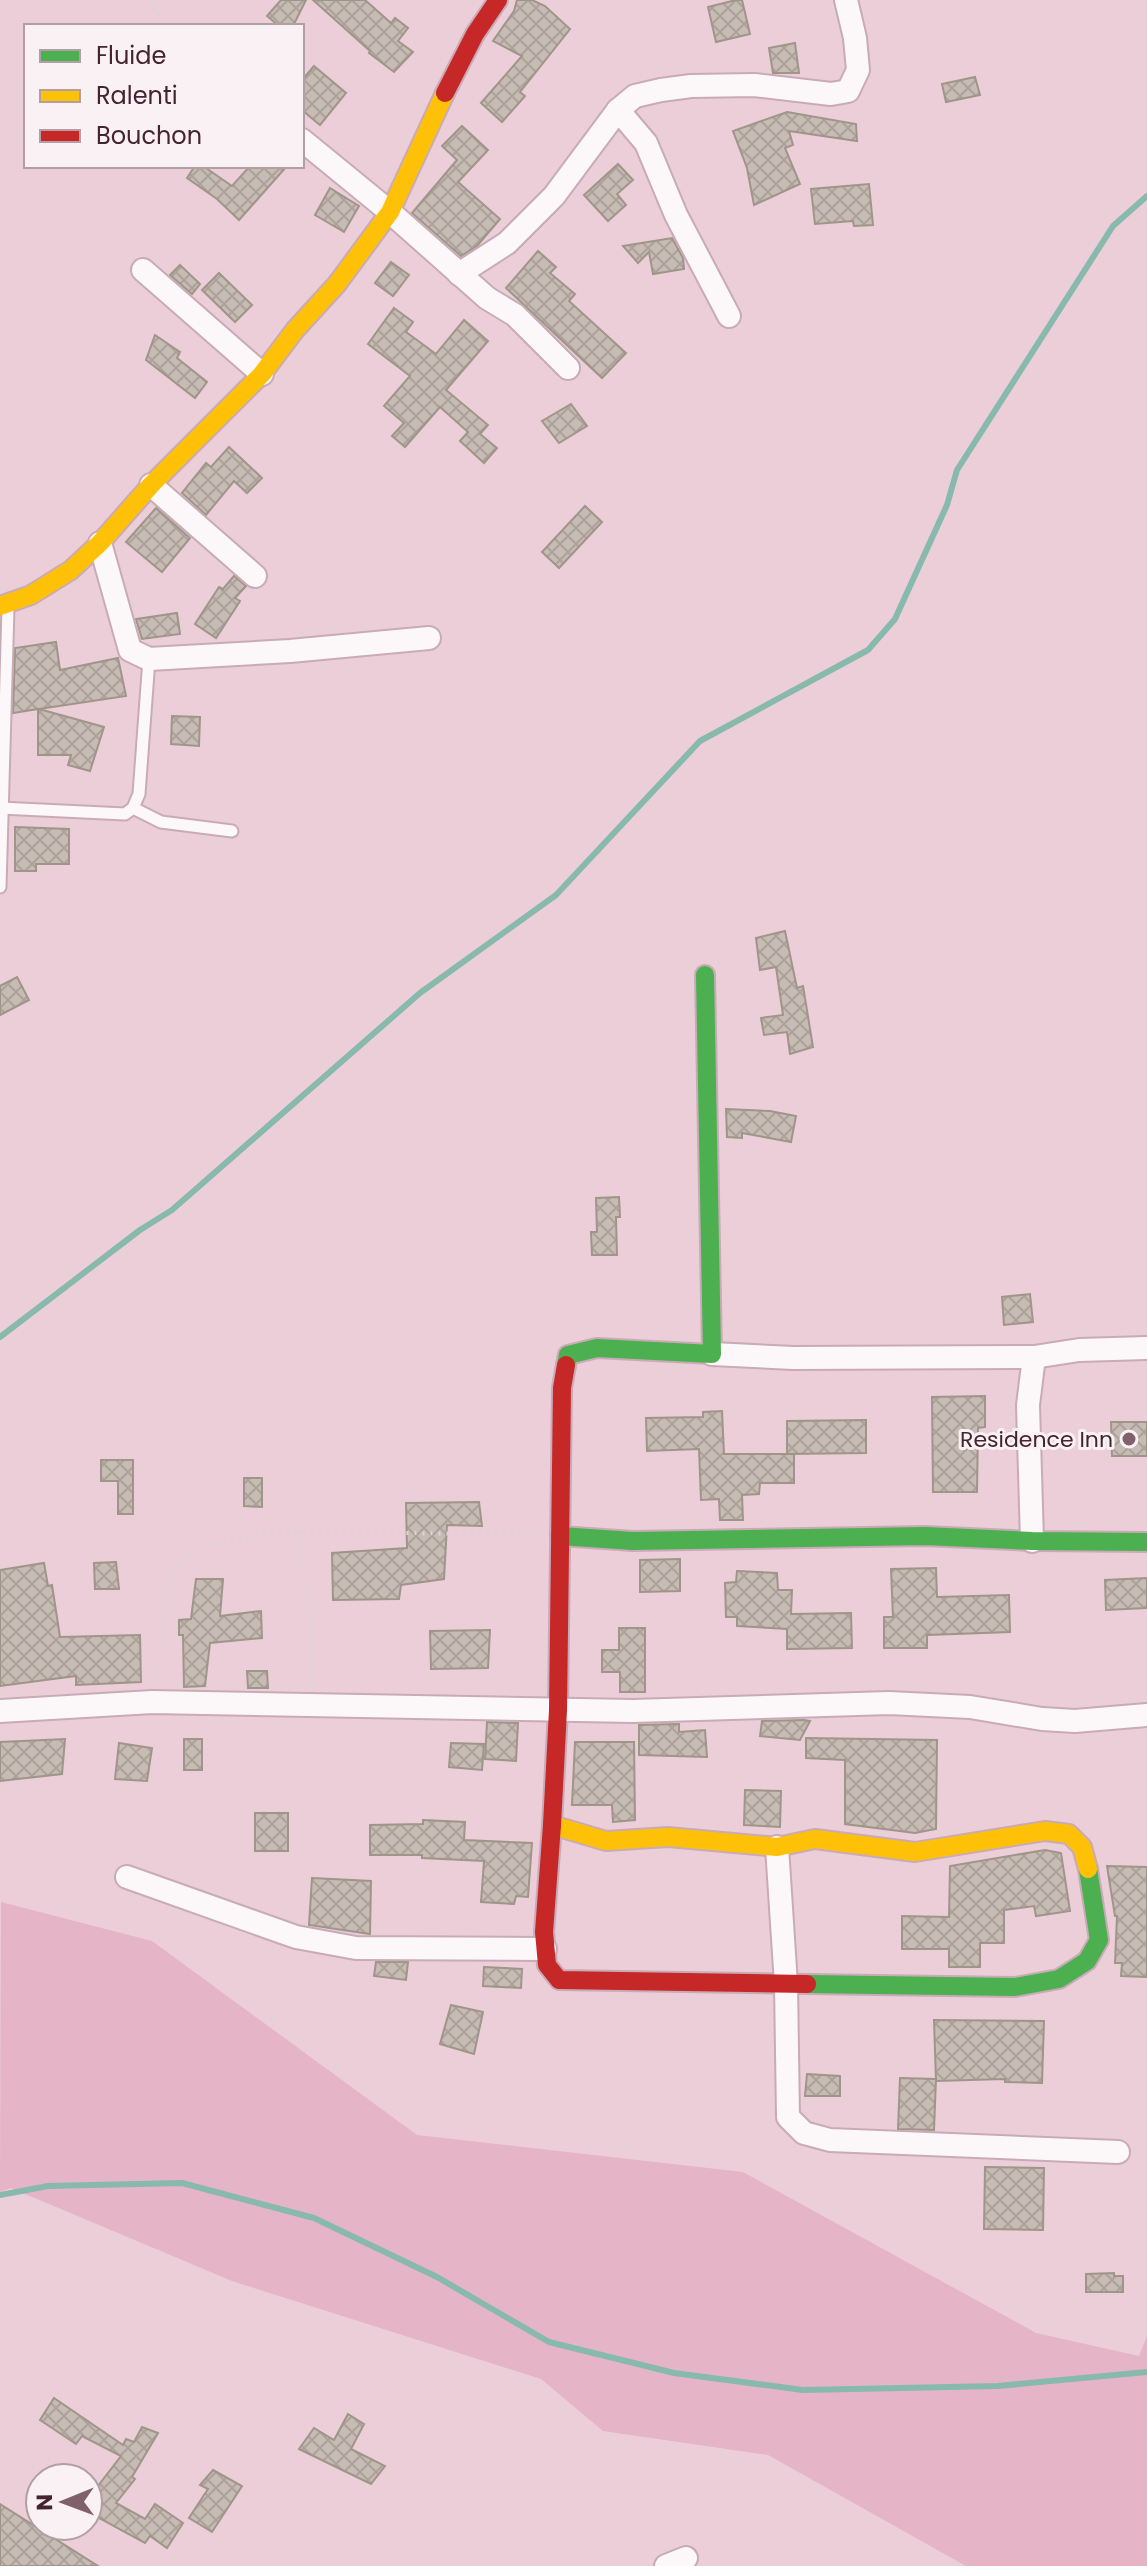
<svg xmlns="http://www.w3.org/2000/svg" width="1147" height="2566" viewBox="0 0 1147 2566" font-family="Poppins,sans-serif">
	<defs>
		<pattern id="building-cross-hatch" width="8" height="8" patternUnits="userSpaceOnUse" patternTransform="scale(2)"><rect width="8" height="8" fill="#c7bcb4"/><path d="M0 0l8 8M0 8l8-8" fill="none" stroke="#aca19b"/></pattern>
	</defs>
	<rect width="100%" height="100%" fill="#ebced8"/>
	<polygon fill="#e5b4c6" points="1,1902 152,1941 417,2135 743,2172 1036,2333 1139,2356 1147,2336 1147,2566 966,2566 768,2455 603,2431 541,2379 232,2281 11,2188 0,2192"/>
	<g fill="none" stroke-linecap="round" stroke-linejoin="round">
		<g stroke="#88b9ad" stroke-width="6">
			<polyline points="0,1337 140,1230 172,1210 420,993 556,895 700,741 868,650 895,619 947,505 957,470 1113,226 1147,196"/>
			<polyline points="0,2195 48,2186 182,2183 314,2218 437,2277 549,2342 674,2373 803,2390 998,2386 1147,2372"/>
		</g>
	</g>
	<g fill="url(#building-cross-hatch)" stroke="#a09589" stroke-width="2">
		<polygon points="281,0 306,0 293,26 279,26 267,16"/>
		<polygon points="313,0 365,0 391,23 395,18 408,28 398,41 413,52 394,72 369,53 370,51"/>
		<polygon points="517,0 532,0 545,6 570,29 520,92 525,96 502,122 481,103 522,56 493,41 514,11"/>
		<polygon points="736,0 742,0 750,34 716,42 708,7"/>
		<polygon points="795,43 799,73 773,73 769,48"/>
		<polygon points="314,66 346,93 320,125 302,110 302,80"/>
		<polygon points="975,77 980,95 946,102 942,84"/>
		<polygon points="787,112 856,124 857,141 789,131 793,145 785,148 800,184 754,205 747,168 733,131"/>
		<polygon points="462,126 488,150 458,182 500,219 477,246 461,256 412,213 457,160 442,146"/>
		<polygon points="618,164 633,180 617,194 626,205 608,221 584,195"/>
		<polygon points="195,166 203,166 232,186 250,166 287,166 239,220 217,199 187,178"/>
		<polygon points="869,184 873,225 854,226 853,221 815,224 811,189"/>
		<polygon points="330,188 359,206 344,232 315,215"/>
		<polygon points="672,238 683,258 684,269 653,274 649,252 638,263 623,246"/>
		<polygon points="538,251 556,267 550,273 575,294 569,301 626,353 602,378 506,288"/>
		<polygon points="391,262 409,275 393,296 375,283"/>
		<polygon points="180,265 200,284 192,294 170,275"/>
		<polygon points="219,273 252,305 235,322 202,290"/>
		<polygon points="394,308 413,322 406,332 436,354 464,320 488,341 446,390 488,425 480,434 497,448 484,463 460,441 468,432 440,407 405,447 392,436 404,423 384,406 410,376 368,344"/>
		<polygon points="155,335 180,352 177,358 207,382 195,398 146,360"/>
		<polygon points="571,404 587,426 559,443 542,421"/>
		<polygon points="229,447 262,478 247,493 234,481 206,515 182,493 206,463 211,467"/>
		<polygon points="585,506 602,522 559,568 542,552"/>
		<polygon points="156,508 190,538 162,572 126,542"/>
		<polygon points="234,576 246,586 235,598 240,601 216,638 195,624 219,587 223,589"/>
		<polygon points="177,613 180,634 142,639 136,619"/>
		<polygon points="56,642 60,670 118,658 126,696 39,709 104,727 90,771 68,765 71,755 38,755 38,709 13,713 15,648"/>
		<polygon points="172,716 200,717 199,746 171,744"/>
		<polygon points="15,827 69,829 69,864 36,864 36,871 15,871"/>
		<polygon points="785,931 797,988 803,986 813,1047 790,1054 787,1032 764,1035 761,1018 783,1015 776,967 760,970 756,938"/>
		<polygon points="17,977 29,1000 0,1015 0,986"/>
		<polygon points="726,1109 770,1111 796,1116 791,1142 742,1133 742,1138 727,1137"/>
		<polygon points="619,1197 620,1217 616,1217 617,1255 592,1255 591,1232 597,1232 596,1198"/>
		<polygon points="1030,1294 1033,1322 1004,1325 1002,1297"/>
		<polygon points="985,1396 985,1427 978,1428 977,1492 933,1492 932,1397"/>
		<polygon points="722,1411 724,1454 794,1454 794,1483 760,1483 759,1494 742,1495 743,1520 720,1520 719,1499 701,1500 699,1449 647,1451 646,1418 703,1417 703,1412"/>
		<polygon points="866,1420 866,1453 787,1454 787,1421"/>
		<polygon points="1111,1422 1147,1422 1147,1456 1112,1456"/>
		<polygon points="101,1460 133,1460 133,1514 118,1514 118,1481 101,1481"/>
		<polygon points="244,1478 262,1478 262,1507 244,1506"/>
		<polygon points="479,1502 482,1526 447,1525 444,1579 401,1585 399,1599 333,1600 332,1553 407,1548 406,1503"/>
		<polygon points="680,1559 680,1591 640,1592 640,1560"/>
		<polygon points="116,1562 119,1589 95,1589 94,1563"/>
		<polygon points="44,1563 48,1586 52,1585 60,1637 140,1635 141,1682 76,1685 76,1676 0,1686 0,1570"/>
		<polygon points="936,1568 937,1597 1009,1595 1010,1632 927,1635 927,1648 884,1648 884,1617 893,1617 891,1569"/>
		<polygon points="737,1571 777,1573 778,1590 792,1590 791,1614 851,1613 852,1648 787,1649 787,1629 737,1626 737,1617 726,1617 725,1583 736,1582"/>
		<polygon points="1147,1578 1147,1608 1106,1610 1105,1580"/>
		<polygon points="196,1579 223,1579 220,1616 261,1611 262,1638 210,1643 205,1686 184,1687 183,1635 179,1635 179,1620 191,1619"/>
		<polygon points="619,1628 645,1628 645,1692 620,1692 620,1672 602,1672 602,1650 619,1650"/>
		<polygon points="490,1630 488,1668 431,1669 430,1631"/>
		<polygon points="247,1671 267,1671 268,1688 248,1688"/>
		<polygon points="804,1720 810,1721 800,1740 760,1736 762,1721"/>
		<polygon points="487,1722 518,1723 516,1761 485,1759"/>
		<polygon points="679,1724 679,1732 705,1730 707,1757 639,1755 639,1725"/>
		<polygon points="806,1738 937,1740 936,1829 915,1833 845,1824 845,1760 806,1758"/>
		<polygon points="65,1739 62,1774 0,1781 0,1742"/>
		<rect x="184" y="1739" width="18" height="31"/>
		<polygon points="575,1742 634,1742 635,1820 613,1822 612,1805 572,1805"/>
		<polygon points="119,1743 152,1748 147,1781 115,1779"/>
		<polygon points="451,1743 484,1744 482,1770 449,1767"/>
		<polygon points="745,1790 781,1791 780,1827 744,1825"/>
		<rect x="255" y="1813" width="33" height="38"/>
		<polygon points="423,1820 465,1822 464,1840 532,1843 528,1897 516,1896 514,1904 481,1902 484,1861 422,1858 422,1855 370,1855 370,1825 423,1824"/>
		<polygon points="1045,1850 1061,1853 1070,1911 1036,1916 1034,1906 1004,1910 1004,1943 980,1943 980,1967 949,1967 949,1949 902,1949 902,1916 949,1917 950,1866"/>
		<polygon points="1107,1866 1147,1867 1147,1977 1121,1976 1122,1963 1115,1963 1117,1916 1115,1916"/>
		<polygon points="312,1878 371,1881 370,1934 309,1925"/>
		<polygon points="376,1962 408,1962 406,1980 374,1976"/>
		<polygon points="484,1967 522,1969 521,1988 483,1986"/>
		<polygon points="451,2005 483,2012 474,2054 440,2044"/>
		<polygon points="934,2020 1044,2021 1042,2083 1005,2082 1005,2079 936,2081"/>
		<polygon points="807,2074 840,2076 840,2096 805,2096"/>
		<polygon points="900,2078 936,2079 934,2130 898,2129"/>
		<polygon points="985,2167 1044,2168 1043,2230 984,2229"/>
		<polygon points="1114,2273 1114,2276 1123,2276 1123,2292 1086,2292 1086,2274"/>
		<polygon points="54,2398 123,2445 126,2439 134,2442 142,2427 158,2433 132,2477 135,2479 116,2503 145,2519 155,2504 183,2523 167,2548 150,2536 145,2543 88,2512 88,2487 94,2491 121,2456 82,2436 76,2444 40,2420"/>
		<polygon points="348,2414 364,2424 351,2449 385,2466 371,2484 299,2449 314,2428 334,2440"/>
		<polygon points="213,2470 242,2486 212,2532 189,2518 208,2489 200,2485"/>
		<polygon points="0,2504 98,2566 0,2566"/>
	</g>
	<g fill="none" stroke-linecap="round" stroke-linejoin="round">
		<g stroke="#c9abb7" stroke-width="15">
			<g id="lane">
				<polyline points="0,808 125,814 133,808 139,794 149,659"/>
				<polyline points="133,808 161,822 232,831"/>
				<polyline points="0,887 8,608"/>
			</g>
		</g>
		<g stroke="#c9abb7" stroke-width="26">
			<g id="street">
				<polyline points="618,110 646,143 676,215 729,316"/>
				<polyline points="302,140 390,212 487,298 515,315 568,368"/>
				<polyline points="143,270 262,374"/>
				<polyline points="459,274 507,243 554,196 618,110 635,96 661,90 691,86 754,85 831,94 848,91 858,70 855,38 846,0"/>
				<polyline points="151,485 255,576"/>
				<polyline points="100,543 130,650 149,659 290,651 429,638"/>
				<polyline points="712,1354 793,1358 1034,1357"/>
				<polyline points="1032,1541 1028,1405 1034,1357 1079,1350 1147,1348"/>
				<polyline points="0,1711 152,1702 633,1711 889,1703 970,1707 1042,1719 1075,1721 1147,1715"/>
				<polyline points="777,1847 786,1984 788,2117 804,2133 830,2140 1118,2152"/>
				<polyline points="127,1877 296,1937 356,1948 545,1949"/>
				<polyline points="666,2566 686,2558"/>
			</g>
		</g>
		<g stroke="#c9abb7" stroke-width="22">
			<g id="fast">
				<polyline points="566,1365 568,1355 597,1348 712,1354 705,975"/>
				<polyline points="560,1536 633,1541 925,1536 1032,1541 1147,1542"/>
				<polyline points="807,1984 1015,1987 1059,1979 1087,1961 1099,1940 1088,1869"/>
			</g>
		</g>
		<g stroke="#c9abb7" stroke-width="22">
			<g id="slow">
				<polyline points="0,606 31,595 71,570 100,543 151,485 262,374 295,330 337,284 390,212 445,93"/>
				<polyline points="552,1825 606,1841 668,1837 777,1847 815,1839 915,1852 1045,1831 1069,1834 1082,1847 1088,1869"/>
			</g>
		</g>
		<g stroke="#c9abb7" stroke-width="22">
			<g id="jam">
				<polyline points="445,93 475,34 498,0"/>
				<polyline points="552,1825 544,1932 547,1965 559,1980 807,1984"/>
				<polyline points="552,1825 558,1710 562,1388 566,1365"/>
			</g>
		</g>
		<g stroke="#ddd3d6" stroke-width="4" stroke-dasharray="2 6" stroke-linecap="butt">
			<polyline points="151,0 159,22 164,26"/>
			<polyline points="300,1531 302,1577 311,1614 313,1667 310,1684"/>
			<path d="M156,1684C163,1642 161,1595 181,1556L206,1546L279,1531L537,1535"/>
		</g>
		<use href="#lane" stroke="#fcf8f9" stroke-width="11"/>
		<use href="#street" stroke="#fcf8f9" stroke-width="22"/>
		<use href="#fast" stroke="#4caf50" stroke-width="18"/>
		<use href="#slow" stroke="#ffc107" stroke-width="18"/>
		<use href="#jam" stroke="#c62828" stroke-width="18"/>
	</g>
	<circle fill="#7f606b" stroke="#faf1f4" stroke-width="3" cx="1129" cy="1439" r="8"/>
	<g text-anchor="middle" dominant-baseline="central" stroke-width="6" stroke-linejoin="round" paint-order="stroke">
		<g font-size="22" fill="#452431" stroke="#faf1f4" text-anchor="end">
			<text x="1113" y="1439">Residence Inn</text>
		</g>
	</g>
	<rect x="24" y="24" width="280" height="144" fill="#faf1f4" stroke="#b29fa6" stroke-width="2"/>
	<rect x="40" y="50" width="40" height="12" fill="#4caf50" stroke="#b29fa6" stroke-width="2"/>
	<text x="96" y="64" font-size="24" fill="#452431">Fluide</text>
	<rect x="40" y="90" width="40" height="12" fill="#ffc107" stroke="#b29fa6" stroke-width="2"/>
	<text x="96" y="104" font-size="24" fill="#452431">Ralenti</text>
	<rect x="40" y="130" width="40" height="12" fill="#c62828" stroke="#b29fa6" stroke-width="2"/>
	<text x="96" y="144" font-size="24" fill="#452431">Bouchon</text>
	<g transform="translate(64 2502) rotate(269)"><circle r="38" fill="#faf1f4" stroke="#b29fa6" stroke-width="2"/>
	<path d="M0-6L14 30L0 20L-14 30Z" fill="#7f606b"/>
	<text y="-12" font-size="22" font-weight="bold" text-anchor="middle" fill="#452431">N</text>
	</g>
</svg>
